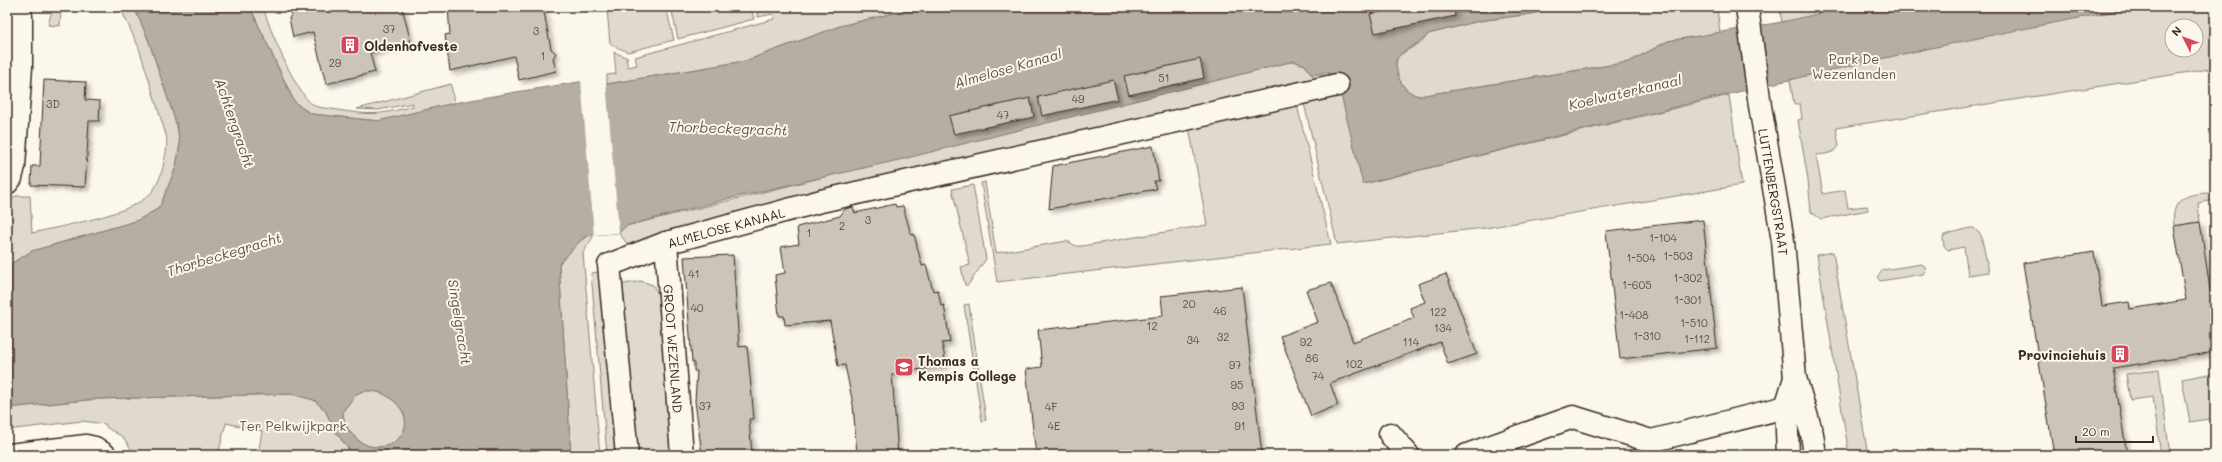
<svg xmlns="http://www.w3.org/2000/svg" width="2222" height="462" viewBox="0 0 2222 462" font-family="Mali,sans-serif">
	<defs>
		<filter id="shadow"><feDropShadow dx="3.5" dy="3.5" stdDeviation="2" flood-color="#0004"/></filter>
	</defs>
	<rect width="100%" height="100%" fill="#fbf7ec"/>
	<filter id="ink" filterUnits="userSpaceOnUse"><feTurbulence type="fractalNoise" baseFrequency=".025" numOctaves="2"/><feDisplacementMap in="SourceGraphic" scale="8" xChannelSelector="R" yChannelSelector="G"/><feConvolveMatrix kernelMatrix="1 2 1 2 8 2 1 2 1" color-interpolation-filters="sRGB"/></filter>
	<g filter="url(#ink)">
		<g fill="#dfd9ce" stroke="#8d8276" fill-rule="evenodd">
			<polygon points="53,7 64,7 61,10 60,26 48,25"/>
			<path d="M120,7H134L148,39L177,126L180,144L176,167L161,204L156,210L136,221L32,251L7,266V201L16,196H30L32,233C61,226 129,215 149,195C157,188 162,173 164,162C166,153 168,145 166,135L139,48Z"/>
			<path d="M250,7H263C269,28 296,93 312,104C317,108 326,108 332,109C368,115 378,116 413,106V103L378,110L357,109L451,84L454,103L379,121L312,114L302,108L294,101Z"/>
			<polygon points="611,7 666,7 674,40 628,52 610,44 607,8"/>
			<polygon points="671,7 751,7 754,19 678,39"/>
			<polygon points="756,7 919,7 840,26 745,61 607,84 607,75 616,74 614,52 628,58 626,59 628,67 637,65 635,57 774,19 773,14 758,17"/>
			<path d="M1559,7H1717L1720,33L1668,41L1629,62L1419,96C1402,92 1392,73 1398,56L1423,41L1428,34L1479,21L1531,14Z"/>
			<path d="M1779,7H2215V68L1836,128L1839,146C1834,154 1825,154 1816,155L1823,194L1845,190L1848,208L1867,206L1868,210L1821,219L1811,212L1808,180L1798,120L1802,119L1800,104H1794L1790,80L1795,79L1786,21L1782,22ZM2172,26H2196V50H2172Z"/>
			<polygon points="1294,61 1305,65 1312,75 1327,72 1337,79 936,164 631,249 619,233 626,226"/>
			<polygon points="1341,92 1363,184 1729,95 1742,185 1485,228 1337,244 1303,99"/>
			<polygon points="1296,101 1331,244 997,282 981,183 985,182 996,253 1067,241 1076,246 1082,246 1207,225 1189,127"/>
			<polygon points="973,185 986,259 968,285 965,285 961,267 970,265 952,189"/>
			<path d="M2211,193L2215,196V200L2198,203L2200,222L2174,226C2170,199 2187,193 2211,193Z"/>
			<polygon points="1970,228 1974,228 1981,235 1989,272 1968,275 1964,247 1948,250 1944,246 1943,238 1944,235"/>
			<polygon points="590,235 593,235 593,237 583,253 600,455 571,455 559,264 576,243"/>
			<polygon points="1833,252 1834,258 1868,455 1849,455 1817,255"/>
			<polygon points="1922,264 1926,269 1923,274 1880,281 1877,277 1883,270"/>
			<polygon points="598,272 607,344 616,455 607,455 591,273"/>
			<polygon points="641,281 653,285 659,296 673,455 635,455 619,285"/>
			<polygon points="969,304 986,420 982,421 964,305"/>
			<polygon points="2159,370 2170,455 2161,455 2153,397 2130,400 2126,374"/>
			<polygon points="2214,373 2215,418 2190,422 2182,379"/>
			<path d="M363,391C376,390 385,393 394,401C425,428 386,462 358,440C349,432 343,424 343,411L356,394Z"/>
			<polygon points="291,394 314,400 325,410 335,431 353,455 258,455 262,431 226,423 218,455 135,455 123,437 107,428 105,424 82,421 7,430 7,408 97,399"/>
		</g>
		<path fill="#b6aea2" stroke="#85796d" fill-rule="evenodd" d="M134,7H250L288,89L294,101L302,108L312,114L378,121L454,103L516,92L579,82L607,84L745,61L840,26L919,7H1559L1531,14L1479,21L1428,34C1420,46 1401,48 1396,61C1396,77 1403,92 1419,96L1629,62L1668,41L1782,22L1848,7H2139C1879,53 1620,121 1363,184L1337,79L1327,72L1312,75L1305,65L1294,61L899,160L727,199L626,226L619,233L590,235L583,238L559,264L571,455H353L335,431L325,410L314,400L291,394L97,399L7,408V266L32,251L136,221L156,210L161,204L176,167L180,144L177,126L148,39ZM363,391C376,390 385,393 394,401C425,428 386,462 358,440C349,432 343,424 343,411L356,394Z"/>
		<polygon fill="#fbf7ec" points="581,80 606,82 619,233 594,235"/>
		<g fill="#ccc4b9" stroke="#3b2a1e" filter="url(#shadow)">
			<polygon points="301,7 402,7 411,43 370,53 375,72 326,84 313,32 293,37 289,18 295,10"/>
			<polygon points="448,7 543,7 551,49 556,53 553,58 556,71 519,80 514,56 450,71 445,35 450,34"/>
			<polygon points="1405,7 1454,7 1455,16 1375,33 1370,14"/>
			<polygon points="1200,59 1204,78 1129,95 1124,76"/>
			<polygon points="44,80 86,82 85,100 100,101 99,121 89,121 85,187 31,185 32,166 40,166"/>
			<polygon points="1113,80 1118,99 1042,116 1038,97"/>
			<polygon points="1030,98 1034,117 954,134 949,116"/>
			<polygon points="1153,146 1159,181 1154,181 1156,189 1049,209 1053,166"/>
			<polygon points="895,204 896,207 903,206 911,235 914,234 922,266 926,265 933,291 938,290 941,306 944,305 950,342 942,343 946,365 892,374 898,455 857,455 853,404 845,365 838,366 830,321 785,325 784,316 779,316 775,275 785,273 781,247 799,244 797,227 840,216 845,209 853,207 855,213"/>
			<polygon points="1703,220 1717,348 1620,359 1606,231"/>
			<polygon points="2200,222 2211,296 2215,296 2215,352 2113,368 2127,455 2054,455 2023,263 2094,252 2102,306 2129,302 2130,309 2186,300 2174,226"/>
			<polygon points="733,255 739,347 747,346 751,387 754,419 749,419 752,455 702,455 695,401 697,371 694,371 694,362 692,362 684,257"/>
			<polygon points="1446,274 1477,354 1448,364 1440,342 1330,383 1338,405 1311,416 1280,336 1318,322 1306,290 1331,283 1353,342 1414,318 1410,308 1425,302 1418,284"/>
			<polygon points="1242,287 1262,455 1036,455 1026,369 1042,367 1038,330 1163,316 1161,296"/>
		</g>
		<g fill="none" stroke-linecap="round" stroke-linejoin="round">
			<g stroke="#3b2a1e" stroke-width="25">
				<g id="street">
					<polyline points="7,183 11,178 14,166 21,67 21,16 18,7"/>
					<path id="s1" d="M666,243L682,455"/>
					<polyline points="1390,434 1408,455"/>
					<polyline points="9,455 86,446 95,448 105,455"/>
					<path id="s2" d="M627,455L609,265L666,243L821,201L1337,85"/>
					<polyline points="1467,455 1573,417 1651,441 1786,407"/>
				</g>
			</g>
			<g stroke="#3b2a1e" stroke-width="25">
				<g id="secondary">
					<path id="s3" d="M1747,7L1760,106L1783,241L1795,378L1812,434L1815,455"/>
					<polyline points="1788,455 1786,407 1795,378"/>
				</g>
			</g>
			<use href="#street" stroke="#fbf7ec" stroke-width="22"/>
			<use href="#secondary" stroke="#fbf7ec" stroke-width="22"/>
		</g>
	</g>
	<defs>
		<g id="building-square" transform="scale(1)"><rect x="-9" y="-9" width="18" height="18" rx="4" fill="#d1495b" stroke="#fbf7ec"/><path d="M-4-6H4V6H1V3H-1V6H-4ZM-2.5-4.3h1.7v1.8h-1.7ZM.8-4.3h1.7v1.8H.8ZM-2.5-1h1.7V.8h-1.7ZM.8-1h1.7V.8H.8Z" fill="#fff"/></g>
		<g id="school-square" transform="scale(1)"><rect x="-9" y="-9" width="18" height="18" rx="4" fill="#d1495b" stroke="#fbf7ec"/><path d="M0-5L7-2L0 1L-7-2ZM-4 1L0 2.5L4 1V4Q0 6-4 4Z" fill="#fff"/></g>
	</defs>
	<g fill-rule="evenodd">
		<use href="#building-square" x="350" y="45"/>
		<use href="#building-square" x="2120" y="354"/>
		<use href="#school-square" x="904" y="367"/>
	</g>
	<g text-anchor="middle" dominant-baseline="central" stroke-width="4" stroke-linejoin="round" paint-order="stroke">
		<g font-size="11" fill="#5f5045">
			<text x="389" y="28">37</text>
			<text x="536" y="30">3</text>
			<text x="543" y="55">1</text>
			<text x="335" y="62">29</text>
			<text x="1164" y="77">51</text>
			<text x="1078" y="98">49</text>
			<text x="53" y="103">3D</text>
			<text x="1003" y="114">47</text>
			<text x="868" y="219">3</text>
			<text x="842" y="225">2</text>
			<text x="809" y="232">1</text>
			<text x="1663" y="237">1-104</text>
			<text x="1678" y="255">1-503</text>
			<text x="1641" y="257">1-504</text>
			<text x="694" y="273">41</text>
			<text x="1688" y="277">1-302</text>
			<text x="1637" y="284">1-605</text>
			<text x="1688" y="299">1-301</text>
			<text x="1189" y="303">20</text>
			<text x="697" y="307">40</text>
			<text x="1220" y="310">46</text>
			<text x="1438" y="311">122</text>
			<text x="1634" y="314">1-408</text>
			<text x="1694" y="322">1-510</text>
			<text x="1152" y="325">12</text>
			<text x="1443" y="327">134</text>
			<text x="1647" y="335">1-310</text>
			<text x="1223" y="336">32</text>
			<text x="1697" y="338">1-112</text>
			<text x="1193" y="339">34</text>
			<text x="1306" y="341">92</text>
			<text x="1411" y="341">114</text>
			<text x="1312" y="357">86</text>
			<text x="1354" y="363">102</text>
			<text x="1235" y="364">97</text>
			<text x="1318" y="375">74</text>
			<text x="1237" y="384">95</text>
			<text x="705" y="405">37</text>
			<text x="1238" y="405">93</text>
			<text x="1051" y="406">4F</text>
			<text x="1054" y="425">4E</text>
			<text x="1240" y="425">91</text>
		</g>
		<g font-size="13" font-weight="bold" fill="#3b2a1e" stroke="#fbf7ec" text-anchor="start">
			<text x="364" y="45">Oldenhofveste</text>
			<text x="2106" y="354" text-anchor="end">Provinciehuis</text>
			<text x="918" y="360">Thomas a<tspan x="918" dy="15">Kempis College</tspan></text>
		</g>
		<g font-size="13" fill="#64564a" stroke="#fbf7ec">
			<text x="1854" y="58">Park De<tspan x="1854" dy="15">Wezenlanden</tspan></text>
			<text x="293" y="425">Ter Pelkwijkpark</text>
		</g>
		<g font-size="13" fill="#3b2a1e" stroke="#fbf7ec">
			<text stroke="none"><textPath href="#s3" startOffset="187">LUTTENBERGSTRAAT</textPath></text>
			<text stroke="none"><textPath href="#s2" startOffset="314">ALMELOSE KANAAL</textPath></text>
			<text stroke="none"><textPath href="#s1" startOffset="106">GROOT WEZENLAND</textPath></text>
		</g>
		<g font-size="14" font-style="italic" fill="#605246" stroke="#fbf7ec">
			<text transform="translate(1008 68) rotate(-16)">Almelose Kanaal</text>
			<text transform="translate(1625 92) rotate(-13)">Koelwaterkanaal</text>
			<text transform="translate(235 123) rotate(71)">Achtergracht</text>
			<text transform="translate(728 128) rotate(2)">Thorbeckegracht</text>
			<text transform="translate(224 254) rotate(-17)">Thorbeckegracht</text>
			<text transform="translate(460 322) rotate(81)">Singelgracht</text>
		</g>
	</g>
	<rect width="2222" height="462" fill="none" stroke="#fbf7ec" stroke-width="24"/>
	<rect x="12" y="12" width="2198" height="438" fill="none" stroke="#3b2a1e" stroke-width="1.5" filter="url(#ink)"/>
	<g transform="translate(2184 38) rotate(312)"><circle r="19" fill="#fbf7ec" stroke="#aea59a"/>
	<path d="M0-3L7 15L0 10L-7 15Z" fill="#d1495b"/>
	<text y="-6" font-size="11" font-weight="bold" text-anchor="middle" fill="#3b2a1e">N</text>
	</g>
	<path d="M2076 436v6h77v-6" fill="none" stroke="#3b2a1e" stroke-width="2"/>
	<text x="2082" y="436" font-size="12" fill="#3b2a1e" stroke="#fbf7ec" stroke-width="3" paint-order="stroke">20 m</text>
</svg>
